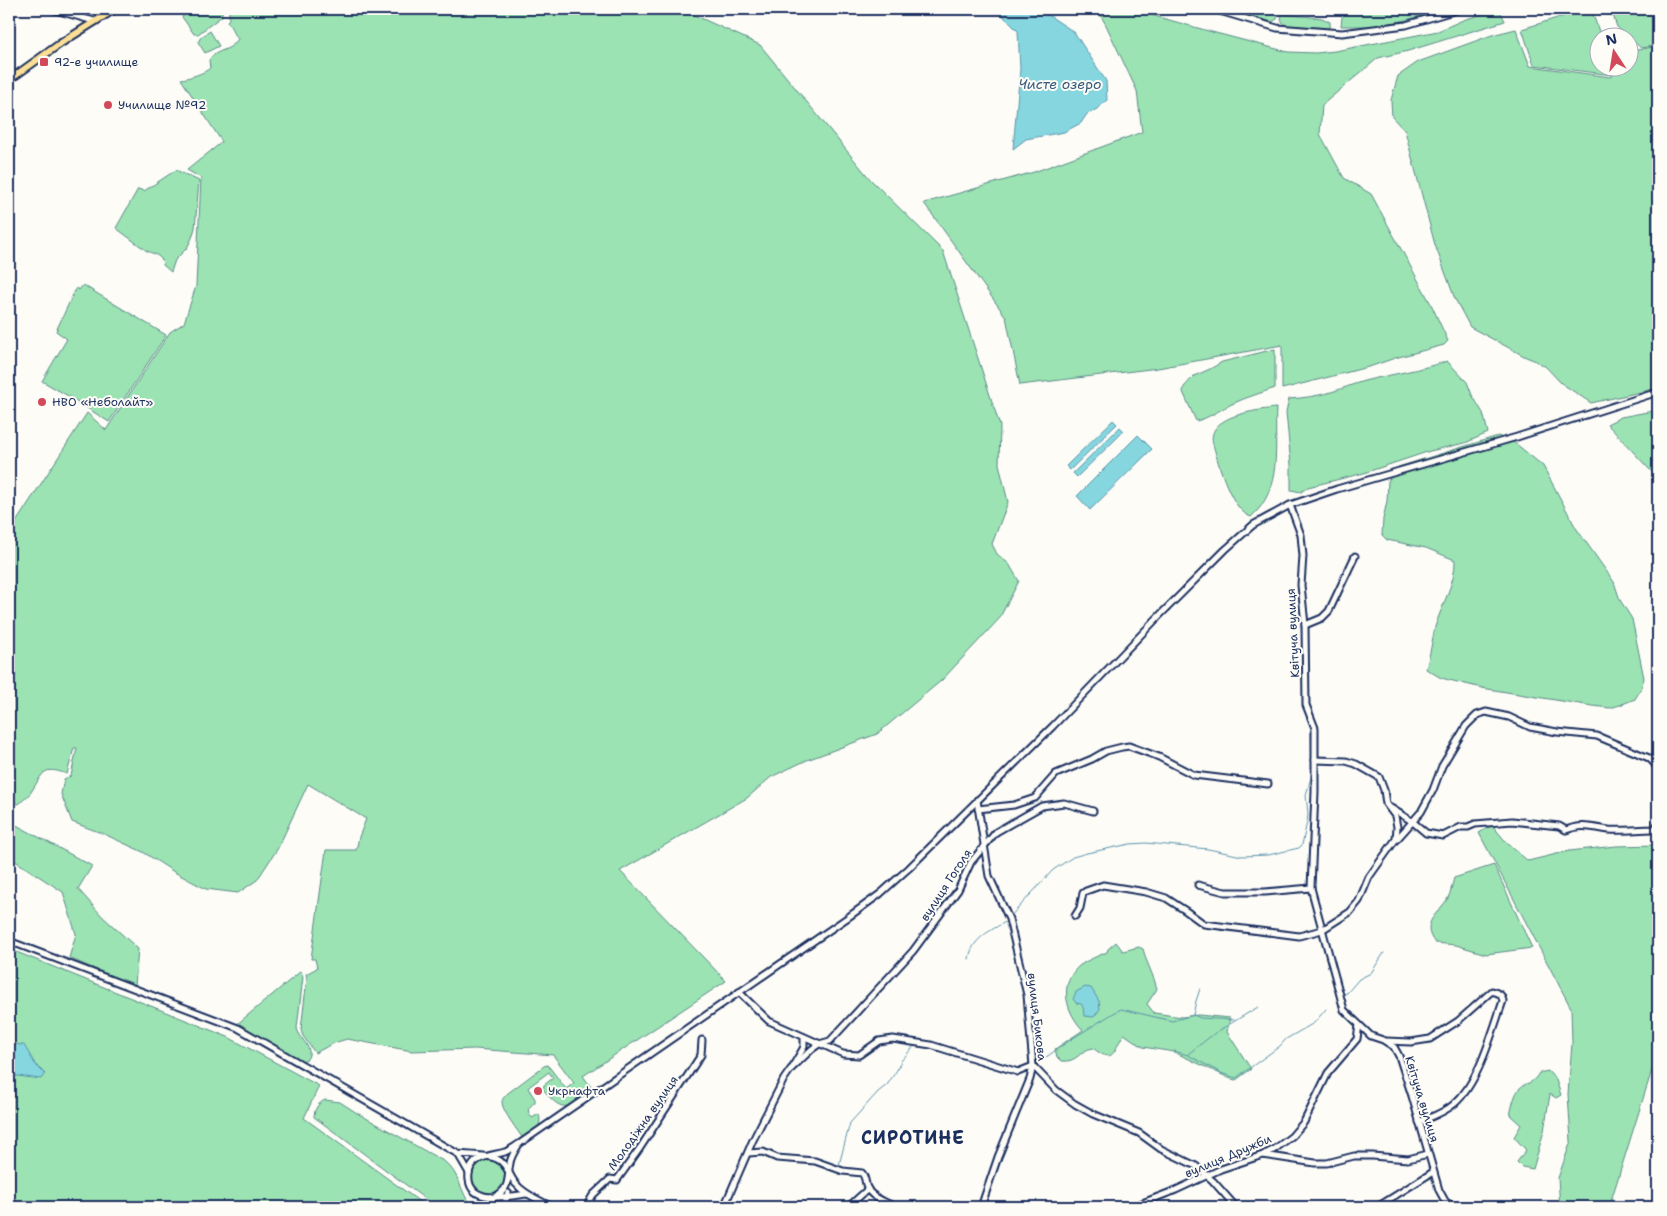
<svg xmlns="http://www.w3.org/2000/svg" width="1667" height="1216" viewBox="0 0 1667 1216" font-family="'Shantell Sans',sans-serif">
	<rect width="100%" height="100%" fill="#fdfcf7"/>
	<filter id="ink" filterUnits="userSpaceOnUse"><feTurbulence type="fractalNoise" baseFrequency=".02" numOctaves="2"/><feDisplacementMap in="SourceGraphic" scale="10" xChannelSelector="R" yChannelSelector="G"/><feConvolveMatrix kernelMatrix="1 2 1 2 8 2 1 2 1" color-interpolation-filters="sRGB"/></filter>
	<g filter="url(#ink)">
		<g fill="#9be3b2" stroke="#5b8988">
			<polygon points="192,9 196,15 204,9 222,9 222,16 198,34 194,34 182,17 184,14"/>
			<path d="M229,9H681L760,45L870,179L943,251L1000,426L999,464L1008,502L992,544L997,554L1009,564L1019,581L999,619L942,680L877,734L807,760L771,777L747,798L620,871L726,981L583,1076L594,1091C570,1106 564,1117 543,1089L544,1085L553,1078L549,1072L530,1086L528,1088L535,1099V1102C528,1108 526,1110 532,1118L539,1114C543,1128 533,1132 524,1140C518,1131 503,1112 502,1103C502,1098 505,1096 508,1093L544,1066L547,1065L550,1068L566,1089L574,1083L553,1055L475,1049L412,1051L347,1039L334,1043L315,1053L303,1036L301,1030L307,978L306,974L317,968L315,959H311L326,850H356L359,837L366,819L308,784L278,848L257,880L238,893L206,889L174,872L143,852L104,834L72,822L61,794L64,779L71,776L77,748H74L67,774C44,766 44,771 33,789C30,795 24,799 19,804L9,801V533L87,413L106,430L170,332L184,323L196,286L201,178L187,170L222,142L181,79C189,78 205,73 210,68L209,60C217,48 229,53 238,39L227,21L229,19Z"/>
			<polygon points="1097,9 1130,9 1212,32 1288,52 1316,53 1335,51 1438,31 1463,20 1499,9 1505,21 1408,51 1378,58 1322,105 1320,134 1344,178 1371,194 1431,304 1448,341 1444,345 1395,358 1372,366 1282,389 1282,345 1158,368 1020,385 1006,317 924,203 1034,172 1142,132 1137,91 1106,25"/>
			<polygon points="1245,9 1263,9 1278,12 1277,19 1272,22 1246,15 1244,12"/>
			<polygon points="1343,9 1447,9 1402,21 1374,26 1341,26"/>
			<polygon points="1586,9 1591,9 1601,37 1600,38 1600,68 1610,68 1612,75 1534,65 1522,29"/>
			<polygon points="1597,9 1658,9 1658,45 1641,48 1617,27 1613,15 1599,13"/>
			<polygon points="1282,14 1322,18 1330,22 1330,26 1328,28 1284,25 1281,19"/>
			<polygon points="1516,29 1530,66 1610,77 1613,75 1616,68 1630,68 1630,54 1637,50 1658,46 1658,388 1591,403 1561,383 1546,367 1536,361 1526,357 1470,327 1455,299 1435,245 1405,131 1392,117 1391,100 1398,76 1418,62 1492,35"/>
			<polygon points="210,31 219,46 205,53 198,42 201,37"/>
			<polygon points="176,170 199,181 195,228 192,238 187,248 175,260 171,272 163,265 162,260 157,255 147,251 116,228 138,189 144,191"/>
			<polygon points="83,285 166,335 109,422 70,397 42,381 67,339 56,331 76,288 79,290"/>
			<path d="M1275,349V388C1261,393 1247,397 1234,403C1223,408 1207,419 1196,421L1183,392L1184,387L1194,376L1210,369L1222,362Z"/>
			<path d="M1447,361L1467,382L1472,395L1483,413L1488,433L1465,443L1430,451L1364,473L1308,487L1301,492L1291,490V465L1286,412L1289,399C1304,398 1317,396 1331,392C1342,389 1353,384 1364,381C1392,374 1420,370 1447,361Z"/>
			<path d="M1276,408C1274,447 1283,489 1251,517C1233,511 1221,472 1216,455C1214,446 1209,438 1215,429C1225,414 1258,410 1276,408Z"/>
			<polygon points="1658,410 1658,478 1651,471 1607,424 1621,417"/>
			<path d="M1498,436L1515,443L1543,466L1576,528L1614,582L1620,600L1632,619L1644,678L1641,689L1635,699L1620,705L1610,708L1592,706L1482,688L1441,678L1426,669C1430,655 1432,641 1435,627C1441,607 1456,581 1455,560L1426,548L1387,540L1382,535L1383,519L1387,501L1388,481L1398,467Z"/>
			<polygon points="9,821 92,866 78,889 102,916 138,949 135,986 69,958 76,934 63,892 9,857"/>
			<polygon points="1492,825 1507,843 1528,861 1569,851 1616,846 1658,845 1658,1051 1609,1207 1560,1207 1558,1178 1571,1141 1568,1094 1572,1043 1571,1008 1479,833"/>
			<path d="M1494,865L1532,948L1486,954L1456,945L1435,943C1419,923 1439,913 1448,898C1451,892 1452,884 1454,878Z"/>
			<path d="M1116,942L1123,951L1139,947L1143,949C1146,963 1154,975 1157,989L1147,1004L1154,1013L1182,1017L1198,1015L1230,1018L1227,1032L1251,1069L1236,1080L1231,1079L1174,1052L1143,1047L1124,1034C1113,1050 1115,1066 1093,1048C1079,1050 1078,1063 1061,1061L1057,1057L1055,1049L1083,1030C1066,1012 1058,985 1079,966C1087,960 1098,956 1107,952L1108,949Z"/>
			<polygon points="9,949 228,1037 319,1086 304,1118 427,1207 9,1207"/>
			<path d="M301,971L303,977L297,1028C299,1039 315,1048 307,1059L302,1061L236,1025Z"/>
			<path d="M1548,1071L1556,1080L1561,1095L1556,1098L1550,1094L1544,1131L1533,1169L1522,1167L1517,1162L1526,1150L1514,1137L1521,1125L1510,1115C1512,1107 1514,1094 1520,1088C1527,1081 1531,1086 1539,1073Z"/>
			<path d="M325,1100L340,1102L357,1113L445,1162C460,1174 460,1192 472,1207H436L314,1117C314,1110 318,1103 325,1100Z"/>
			<circle cx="489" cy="1177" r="18"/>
		</g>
		<g fill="#85d6de" stroke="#5b93ab">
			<polygon points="996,9 1039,9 1074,32 1106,81 1107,100 1097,109 1087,114 1081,123 1064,132 1026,139 1013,149 1020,69 1018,31"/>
			<polygon points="1113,420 1117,424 1070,470 1066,466"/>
			<polygon points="1120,427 1124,431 1077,477 1073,473"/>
			<polygon points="1138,435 1152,449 1090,510 1077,496"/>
			<polygon points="1085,987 1091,988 1099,1001 1100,1009 1094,1017 1084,1016 1083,1007 1081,1004 1076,1003 1073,999 1076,992"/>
			<polygon points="9,1044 24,1045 35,1064 45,1074 41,1079 9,1075"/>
		</g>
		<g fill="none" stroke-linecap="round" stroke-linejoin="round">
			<g stroke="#5b93ab" stroke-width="1">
				<polyline points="1009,918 1053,870 1073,857 1087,853 1130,844 1146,843 1208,849 1242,856 1268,855 1299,848 1302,845 1307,822 1308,814 1306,795 1312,774 1311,725"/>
				<path d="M969,959C972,938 990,931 1007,921"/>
				<polyline points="1343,994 1347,993 1359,979 1371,973 1384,953"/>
				<polyline points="1194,1015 1200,1018 1234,1020"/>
				<polyline points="1174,1051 1188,1055 1221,1073 1236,1078 1280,1046 1286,1039 1314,1023 1326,1009"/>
				<polyline points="1188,1054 1215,1033 1258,1007"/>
				<polyline points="1038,1063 1070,1040 1112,1014 1121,1009 1172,1021 1193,1015 1196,1001 1200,989"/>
				<polyline points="839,1165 850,1123 878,1092 887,1085 897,1070 901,1061 914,1046"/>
			</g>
			<g stroke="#1b2f5e" stroke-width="9">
				<g id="minor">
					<polyline points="52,9 94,21"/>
					<polyline points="1213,9 1277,28 1342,33 1406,25 1460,9"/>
					<polyline points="1290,505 1301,535 1303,556 1301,585 1305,625 1306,705 1315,728 1315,792 1311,888 1344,1010 1371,1036 1383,1040 1394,1047 1399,1056 1412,1096 1439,1190 1445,1201 1453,1207"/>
					<polyline points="1305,625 1322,618 1329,611 1355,556"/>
					<polyline points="977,800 989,876 1009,919 1027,995 1033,1066 1030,1079 998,1157 981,1207"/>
					<path d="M1391,808L1413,822L1426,833L1443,836L1461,827H1468L1475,824L1512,821L1559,826L1566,830C1584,823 1592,828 1609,830C1624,831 1639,829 1654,829L1658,824"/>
					<polyline points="978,809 1014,805 1035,798 1056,774 1092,759 1106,751 1122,747 1129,746 1159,757 1194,775 1268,784"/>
					<polyline points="1397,839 1421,812 1433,790 1442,766 1466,726 1477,715 1486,712 1509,717 1530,727 1557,732 1597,736 1649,758 1654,763 1658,770"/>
					<polyline points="1198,885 1225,892 1265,892 1311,888"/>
					<polyline points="1075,916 1080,908 1083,893 1086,891 1103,885 1146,892 1166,898 1186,911 1204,924 1299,936 1322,930 1350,912 1359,901 1369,877 1396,839 1397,827 1395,816 1386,804 1384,790 1379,777 1356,764 1346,761 1315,760"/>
					<path d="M9,941L238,1028L458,1154C469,1155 488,1155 497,1159C507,1163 509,1176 516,1184C525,1195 540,1200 552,1207"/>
					<polyline points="739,992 769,1021 843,1054 859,1055 879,1041 893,1039 931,1045 1018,1072 1033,1066"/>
					<path d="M1386,1041L1411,1042L1430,1039L1458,1021L1492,991C1498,993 1502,994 1503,1001C1492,1032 1479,1083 1454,1104C1444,1113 1431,1117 1419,1122"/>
					<polyline points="794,1064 804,1047 804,1037"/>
					<polyline points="1033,1066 1056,1090 1075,1104 1093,1114 1139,1133 1161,1149 1196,1166 1213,1181 1236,1207"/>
					<path d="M748,1153L763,1152L777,1158L815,1161L843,1171L862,1173C866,1178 865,1183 867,1188C872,1198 886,1202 895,1207"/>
					<polyline points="458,1154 469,1173"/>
					<polyline points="1263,1155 1315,1163 1327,1163 1354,1156 1372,1156 1408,1159 1428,1154"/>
					<path d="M527,1194C510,1196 472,1205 469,1180C468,1173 470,1167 475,1162C483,1155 495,1155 505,1152C510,1150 514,1147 519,1144L847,918L880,894L909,868L1053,726L1160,615L1225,550L1253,525L1290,505L1337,489L1517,437L1658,392"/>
					<path d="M496,1196C511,1188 507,1177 510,1163C511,1156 515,1151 519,1144"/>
					<polyline points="490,1197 496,1207"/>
					<polyline points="504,1207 508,1193"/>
					<polyline points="586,1207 593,1195 610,1179 617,1180 640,1148 701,1055 702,1040"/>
					<polyline points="724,1207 753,1140 784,1079 791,1069 812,1049 819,1044 830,1041 913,951 958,890 971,862 996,832 1042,806 1064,803 1093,811"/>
					<polyline points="848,1207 868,1189"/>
					<polyline points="1132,1207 1176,1190 1221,1169 1263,1155 1275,1149 1292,1136 1304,1122 1328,1073 1357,1039 1359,1025"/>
					<polyline points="1377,1207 1433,1172"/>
				</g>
			</g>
			<g stroke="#1b2f5e" stroke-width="10">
				<polyline id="major" points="9,80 61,43 115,9"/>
			</g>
			<use href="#minor" stroke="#fdfcf7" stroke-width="5"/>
			<use href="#major" stroke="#fbdf96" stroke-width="6"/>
		</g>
	</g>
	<g fill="#d1495b" stroke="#fdfcf7" stroke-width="2">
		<rect x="39" y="57" width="10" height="10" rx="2.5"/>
		<circle cx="108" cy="105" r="5"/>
		<circle cx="42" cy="402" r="5"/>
		<circle cx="538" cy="1091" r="5"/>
	</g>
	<g text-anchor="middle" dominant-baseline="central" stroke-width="4" stroke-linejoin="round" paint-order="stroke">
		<g font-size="12" fill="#1b2f5e" stroke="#fdfcf7" text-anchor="start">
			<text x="54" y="62">92-е училище</text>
			<text x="118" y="105">Училище №92</text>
			<text x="52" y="402">НВО «Неболайт»</text>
			<text x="548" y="1091">Укрнафта</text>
		</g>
		<g font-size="12" fill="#1b2f5e" stroke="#fdfcf7">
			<text transform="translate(1293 633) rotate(-93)">Квітуча вулиця</text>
			<text transform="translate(946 885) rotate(-57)">вулиця Гоголя</text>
			<text transform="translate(1037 1017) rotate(83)">вулиця Бикова</text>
			<text transform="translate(1422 1099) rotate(73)">Квітуча вулиця</text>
			<text transform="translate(643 1123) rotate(-55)">Молодіжна вулиця</text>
			<text transform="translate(1228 1156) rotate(-23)">вулиця Дружби</text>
		</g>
		<g font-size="14" font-style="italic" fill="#36597e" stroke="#fdfcf7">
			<text x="1060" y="84">Чисте озеро</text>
		</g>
		<g font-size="18" font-weight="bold" letter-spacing="1" fill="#1b2f5e" stroke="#fdfcf7">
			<text x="913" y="1138">СИРОТИНЕ</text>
		</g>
	</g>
	<rect width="1667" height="1216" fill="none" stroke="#fdfcf7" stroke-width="30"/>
	<rect x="15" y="15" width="1637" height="1186" fill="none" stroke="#1b2f5e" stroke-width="2" filter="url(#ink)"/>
	<g transform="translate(1614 52) rotate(348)"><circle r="24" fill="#fdfcf7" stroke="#a3aaba"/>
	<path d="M0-4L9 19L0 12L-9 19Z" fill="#d1495b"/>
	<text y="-8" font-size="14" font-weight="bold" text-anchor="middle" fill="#1b2f5e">N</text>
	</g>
</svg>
